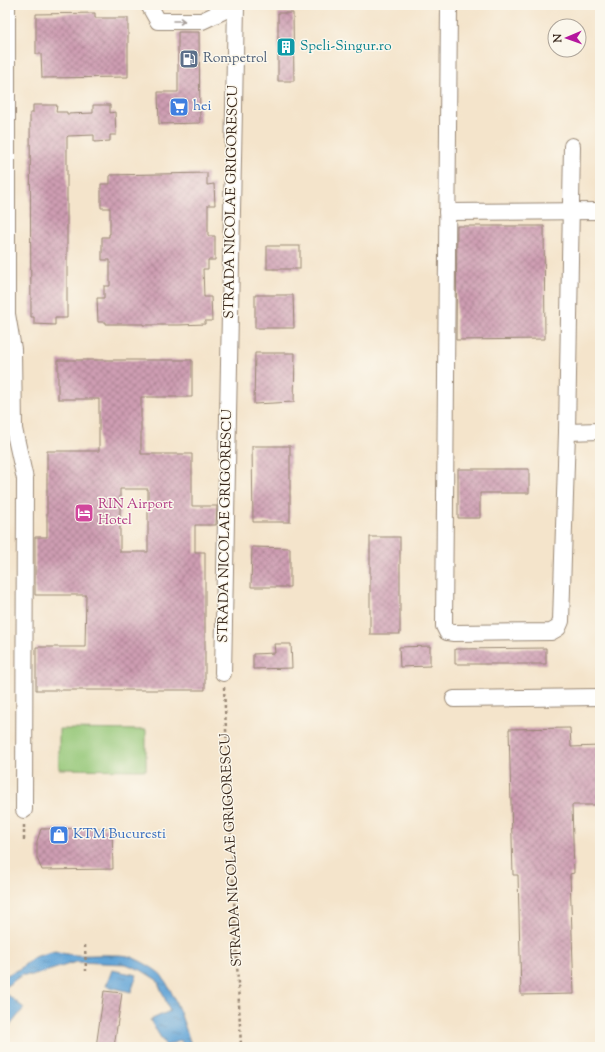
<svg xmlns="http://www.w3.org/2000/svg" width="605" height="1052" viewBox="0 0 605 1052" font-family="'Sorts Mill Goudy',serif">
	<defs>
		<pattern id="water-ripples" width="26" height="14" patternUnits="userSpaceOnUse"><rect width="26" height="14" fill="#64a5d7"/><path d="M2 4q2-2 4 0t4 0M15 11q2-2 4 0t4 0" fill="none" stroke="#5487ae"/></pattern>
		<pattern id="building-cross-hatch" width="8" height="8" patternUnits="userSpaceOnUse"><rect width="8" height="8" fill="#ce9db2"/><path d="M0 0l8 8M0 8l8-8" fill="none" stroke="#a88090"/></pattern>
	</defs>
	<rect width="100%" height="100%" fill="#fbf7ec"/>
	<filter id="ink" filterUnits="userSpaceOnUse"><feTurbulence type="fractalNoise" baseFrequency=".025" numOctaves="2"/><feDisplacementMap in="SourceGraphic" scale="8" xChannelSelector="R" yChannelSelector="G"/><feConvolveMatrix kernelMatrix="1 2 1 2 8 2 1 2 1" color-interpolation-filters="sRGB"/></filter>
	<filter id="wash" filterUnits="userSpaceOnUse"><feTurbulence type="fractalNoise" baseFrequency=".012" numOctaves="4" result="noise"/><feDisplacementMap in="SourceGraphic" scale="16" xChannelSelector="R" yChannelSelector="G"/><feGaussianBlur stdDeviation="0.9" result="paint"/><feColorMatrix in="noise" values="0 0 0 0 0 0 0 0 0 0 0 0 0 0 0 0 0 1.4 0 .05"/><feComposite in="paint" operator="in"/></filter>
	<g filter="url(#wash)">
		<rect width="100%" height="100%" fill="#f4e4cb"/>
		<polygon fill="#96c879" stroke="#68794c" points="59,729 146,730 146,770 59,769"/>
		<g fill="url(#water-ripples)" stroke="#50687a">
			<path d="M55,951C75,958 92,954 113,955C118,955 124,955 128,956C136,958 158,970 162,976C176,996 184,1025 192,1047H184L181,1040L166,1046L150,1020L170,1011L157,980L141,970L126,964L76,962L35,975H22L5,987V976L21,968L34,957Z"/>
			<polygon points="112,970 137,975 131,992 106,986"/>
			<polygon points="8,995 24,1008 5,1032 5,997"/>
		</g>
		<g id="blocks">
			<g fill="url(#building-cross-hatch)" fill-rule="evenodd">
				<polygon points="95,13 95,18 128,18 128,77 42,78 41,54 36,54 36,14"/>
				<polygon points="278,13 293,13 294,81 278,81"/>
				<polygon points="178,32 199,32 200,123 159,124 158,92 178,92"/>
				<polygon points="33,105 57,105 56,112 67,112 67,114 93,113 93,105 110,105 110,113 115,112 116,135 110,135 110,141 94,142 94,135 68,136 67,137 67,318 55,318 55,325 34,324 34,317 31,317 30,113 33,113"/>
				<polygon points="207,173 207,185 214,184 215,205 208,205 208,236 215,236 215,260 208,260 208,269 203,269 204,297 211,297 212,321 205,321 205,324 179,325 143,325 143,324 106,324 106,322 98,322 97,298 104,298 104,286 110,286 110,260 102,260 102,237 109,237 109,234 110,234 110,208 101,208 101,184 110,184 110,175"/>
				<polygon points="457,226 544,226 545,339 456,340"/>
				<rect x="267" y="246" width="33" height="23"/>
				<polygon points="255,295 293,295 294,328 255,328"/>
				<polygon points="255,353 295,353 294,402 254,404"/>
				<path d="M58,360H192V397H141V454H192V506H217L216,525H195V552H205V690H36V647H85L86,595H35V537H47V451H99V399H58ZM120,489H148V552H120Z"/>
				<polygon points="252,446 290,446 290,522 253,522"/>
				<polygon points="458,469 529,469 529,493 480,493 480,518 458,518"/>
				<rect x="370" y="537" width="30" height="97"/>
				<polygon points="252,547 290,548 290,587 251,587"/>
				<polygon points="274,644 291,644 292,668 253,669 253,654 275,653"/>
				<polygon points="430,646 430,666 400,667 399,647"/>
				<polygon points="546,648 546,664 455,664 455,649"/>
				<polygon points="570,728 571,747 600,746 600,805 572,805 574,873 570,874 574,994 521,995 518,875 513,875 509,729"/>
				<polygon points="112,828 113,869 42,870 37,858 37,841 41,829"/>
				<polygon points="104,991 122,993 114,1047 96,1047"/>
			</g>
		</g>
	</g>
	<g filter="url(#ink)">
		<use href="#blocks" fill-opacity="0" stroke="#988774" stroke-width="1"/>
		<g fill="none" stroke-linecap="round" stroke-linejoin="round">
			<g stroke="#988774" stroke-width="18">
				<g id="minor">
					<polyline points="7,5 7,314 13,349 14,429 25,479 24,810"/>
					<polyline points="149,5 158,21 202,21 236,5"/>
					<polyline points="449,5 444,626 447,632 454,633 551,632 558,628 561,621 567,432 572,146"/>
					<polyline points="447,212 600,211"/>
					<polyline points="567,432 600,431"/>
					<polyline points="223,673 236,5"/>
					<polyline points="454,699 600,697"/>
				</g>
			</g>
			<g stroke="#988774" stroke-width="2.5" stroke-dasharray="3 3" stroke-linecap="butt">
				<polyline points="224,687 241,1047"/>
				<polyline points="24,825 24,843"/>
				<polyline points="85,945 86,971"/>
			</g>
			<use href="#minor" stroke="#fff" stroke-width="16"/>
		</g>
		<defs><path id="oneway-shaft" d="M-6 0H5M1.5-3L5.5 0L1.5 3" fill="none" stroke-width="1.6" stroke-linecap="round" stroke-linejoin="round"/></defs>
		<use stroke="#a79f9a" href="#oneway-shaft" transform="translate(179 21)"/>
	</g>
	<defs>
		<g id="building-square" transform="scale(1)"><rect x="-9" y="-9" width="18" height="18" rx="4" fill="#0f9aa8" stroke="#fbf7ec"/><path d="M-4-6H4V6H1V3H-1V6H-4ZM-2.5-4.3h1.7v1.8h-1.7ZM.8-4.3h1.7v1.8H.8ZM-2.5-1h1.7V.8h-1.7ZM.8-1h1.7V.8H.8Z" fill="#fff"/></g>
		<g id="fuel-square" transform="scale(1)"><rect x="-9" y="-9" width="18" height="18" rx="4" fill="#5c6f8a" stroke="#fbf7ec"/><path d="M-5.5-6h7V0h2V4h1.3V-2.5L3-4.5l.8-.8L6-3V5H2.5V1h-1V6h-7ZM-4.2-4.7v3.2H.2V-4.7Z" fill="#fff"/></g>
		<g id="supermarket-square" transform="scale(1)"><rect x="-9" y="-9" width="18" height="18" rx="4" fill="#3f7fe0" stroke="#fbf7ec"/><path d="M-6-5.5h2.5l.6 2H6L4.5 2H-2.5L-4.4-4H-6ZM-1.5 3.2a1.3 1.3 0 1 0 .1 0ZM3 3.2a1.3 1.3 0 1 0 .1 0Z" fill="#fff"/></g>
		<g id="hotel-square" transform="scale(1)"><rect x="-9" y="-9" width="18" height="18" rx="4" fill="#d1479c" stroke="#fbf7ec"/><path d="M-6-4.5h1.5V1H6V5H4.5V3h-9V5H-6ZM-4 0a1.8 1.8 0 1 1 3.6 0ZM.5 0V-2.5h3Q6-2.5 6 0Z" fill="#fff"/></g>
		<g id="shop-square" transform="scale(1)"><rect x="-9" y="-9" width="18" height="18" rx="4" fill="#3f7fe0" stroke="#fbf7ec"/><path d="M-5-2.5h2.3a2.7 3.5 0 0 1 5.4 0H5L5.5 6h-11ZM-1.5-2.5h3a1.5 2.3 0 0 0-3 0Z" fill="#fff"/></g>
	</defs>
	<g fill-rule="evenodd">
		<use href="#building-square" x="286" y="47"/>
		<use href="#fuel-square" x="189" y="59"/>
		<use href="#supermarket-square" x="179" y="107"/>
		<use href="#hotel-square" x="84" y="513"/>
		<use href="#shop-square" x="59" y="835"/>
	</g>
	<g text-anchor="middle" dominant-baseline="central" stroke-width="3" stroke-linejoin="round" paint-order="stroke">
		<g font-size="14" fill="#0d838f" stroke="#fbf7ec" text-anchor="start">
			<text x="300" y="47">Speli-Singur.ro</text>
		</g>
		<g font-size="14" fill="#4e5e75" stroke="#fbf7ec" text-anchor="start">
			<text x="203" y="59">Rompetrol</text>
		</g>
		<g font-size="14" fill="#366cbe" stroke="#fbf7ec" text-anchor="start">
			<text x="193" y="107">hei</text>
			<text x="73" y="835">KTM Bucuresti</text>
		</g>
		<g font-size="14" fill="#3b2a1e" stroke="#fbf7ec">
			<text transform="translate(232 202) rotate(-89)">STRADA NICOLAE GRIGORESCU</text>
			<text transform="translate(226 526) rotate(-89)">STRADA NICOLAE GRIGORESCU</text>
			<text transform="translate(232 850) rotate(-93)">STRADA NICOLAE GRIGORESCU</text>
		</g>
		<g font-size="14" fill="#b23c85" stroke="#fbf7ec" text-anchor="start">
			<text x="98" y="505">RIN Airport<tspan x="98" dy="16">Hotel</tspan></text>
		</g>
	</g>
	<rect width="605" height="1052" fill="none" stroke="#fbf7ec" stroke-width="20"/>
	<g transform="translate(567 38) rotate(268)"><circle r="19" fill="#fbf7ec" stroke="#aea59a"/>
	<path d="M0-3L7 15L0 10L-7 15Z" fill="#b5179e"/>
	<text y="-6" font-size="11" font-weight="bold" text-anchor="middle" fill="#3b2a1e">N</text>
	</g>
</svg>
